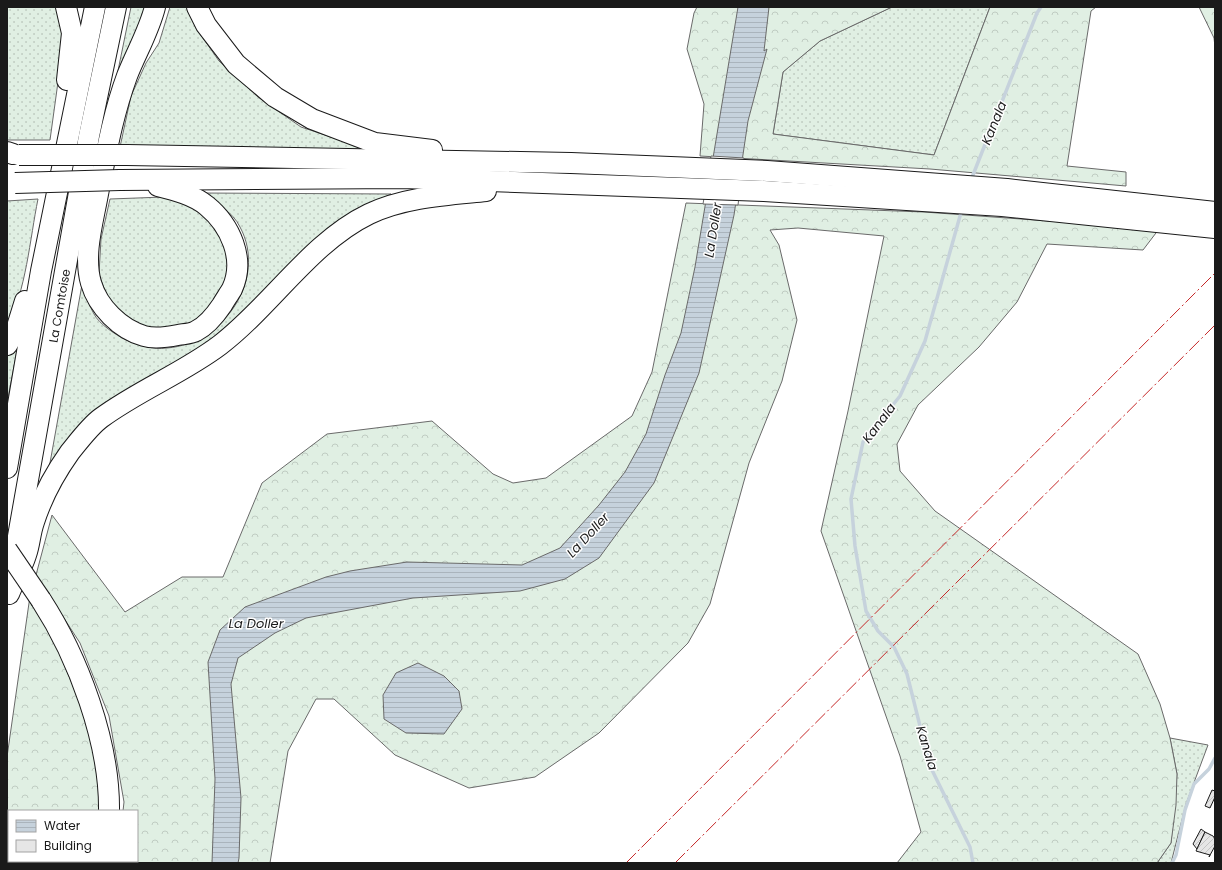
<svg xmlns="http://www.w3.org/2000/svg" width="1222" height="870" viewBox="0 0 1222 870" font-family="Poppins,sans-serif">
	<defs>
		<pattern id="grass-dots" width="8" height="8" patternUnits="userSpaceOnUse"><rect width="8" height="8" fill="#e0efe3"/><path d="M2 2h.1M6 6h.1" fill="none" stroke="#c0ccc2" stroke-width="1.8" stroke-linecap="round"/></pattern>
		<pattern id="forest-crowns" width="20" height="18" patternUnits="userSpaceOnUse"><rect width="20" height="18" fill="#e0efe3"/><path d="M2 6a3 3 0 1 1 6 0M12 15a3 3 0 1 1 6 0" fill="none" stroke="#c0ccc2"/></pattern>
		<pattern id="water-rules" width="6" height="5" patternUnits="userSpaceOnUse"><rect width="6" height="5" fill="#c6d2dc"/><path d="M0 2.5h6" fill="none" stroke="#aab4bc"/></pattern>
		<pattern id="building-hatch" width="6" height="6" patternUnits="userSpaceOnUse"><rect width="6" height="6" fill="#e6e6e6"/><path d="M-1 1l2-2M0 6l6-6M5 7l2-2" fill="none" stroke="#c5c5c5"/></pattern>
	</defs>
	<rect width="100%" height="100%" fill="#fff"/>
	<g fill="url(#grass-dots)" stroke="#6a6a6a">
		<polygon points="7,7 56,7 63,22 62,53 50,140 7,140"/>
		<polygon points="131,7 146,7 112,100"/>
		<polygon points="170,7 187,7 196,28 219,61 258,97 301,127 373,151 120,147 131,96 146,63 159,43"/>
		<polygon points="892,7 990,7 934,155 773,134 783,72 820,41"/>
		<path d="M202,193L391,194L349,215L221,335L181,362L48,474L83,279C86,290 88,304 94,314C99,324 116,335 126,340C139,345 153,350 167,348C223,344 268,279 240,227C233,212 215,202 202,193Z"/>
		<polygon points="164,197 194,205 217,222 229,246 229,274 205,316 182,329 154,331 130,320 108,300 99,274 101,239 110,199"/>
		<path d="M38,199C30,238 26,292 7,326V201Z"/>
		<polygon points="18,345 7,403 7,355"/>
		<polygon points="1170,738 1208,745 1186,804 1171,863 1157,863 1171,843 1177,774"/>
	</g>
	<g fill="url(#forest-crowns)" stroke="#6a6a6a">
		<polygon points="697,7 892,7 820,41 783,72 773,134 934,155 990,7 1096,7 1091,11 1067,166 1126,172 1126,186 930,169 700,156 704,104 687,49 694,13"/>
		<polygon points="1199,7 1215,7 1215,47 1214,38"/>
		<polygon points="686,203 924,212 1159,229 1143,250 1047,244 1017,302 979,347 918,405 897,444 900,471 935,511 1138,654 1160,704 1170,738 1177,774 1176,805 1171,843 1157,863 897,863 921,832 900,756 821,531 848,411 884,236 798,228 770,230 779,245 797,320 782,381 749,463 710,604 688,643 599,733 535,777 469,788 395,755 334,699 316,699 288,751 270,863 123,863 123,861 137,861 137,811 123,811 124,802 109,716 80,643 36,575 52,515 125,612 182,577 223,577 262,483 327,434 432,421 493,474 513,483 546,478 632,416 652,372"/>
		<polygon points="30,596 46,621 86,717 99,778 100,811 9,811 9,861 100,861 100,863 7,863 7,757"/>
	</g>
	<g fill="url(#water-rules)" stroke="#6a6a6a">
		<polygon points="738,7 769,7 764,51 767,49 748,121 734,215 699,373 654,483 599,558 565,579 520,591 413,598 306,618 275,633 238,658 231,684 241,798 239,858 238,863 212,863 215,779 208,662 220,630 245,607 326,577 350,571 407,562 522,565 560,548 599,505 625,472 646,434 665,375 681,333 695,267"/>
		<polygon points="418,663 444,676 459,691 462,709 444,734 406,733 384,719 383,695 396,673"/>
	</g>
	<polygon fill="#fff" stroke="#6a6a6a" points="711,156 744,158 738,205 703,204"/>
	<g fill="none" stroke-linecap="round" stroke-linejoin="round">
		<g stroke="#c6d2dc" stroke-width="3.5">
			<polyline points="971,180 1037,13 1041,7"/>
			<polyline points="962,209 925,341 900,396 863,442 851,499 855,546 866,611 878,631 894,647 907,674 930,766 970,847 973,863"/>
			<polyline points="1172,863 1176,855 1185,810 1194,784 1209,769 1215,758"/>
		</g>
	</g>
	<g fill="url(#building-hatch)" stroke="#1a1a1a">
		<polygon points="1212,790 1215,791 1215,797 1210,808 1205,806"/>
		<polygon points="1201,829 1205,832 1197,849 1193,844"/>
		<polygon points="1205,832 1213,836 1215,839 1215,846 1209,857 1210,855 1196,851"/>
	</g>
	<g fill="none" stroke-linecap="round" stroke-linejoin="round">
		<g stroke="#1a1a1a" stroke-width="22">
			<g id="highway">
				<polyline points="66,7 72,33 67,80"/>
				<path d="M155,7C149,31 136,53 127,76C113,114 106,154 98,194C93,222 83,255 91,283C98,307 120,329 144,336C154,339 168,337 178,335C183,334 191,334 196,331C206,326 216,314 222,305C225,300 229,294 232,289C246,259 230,225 207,206C194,195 174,190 158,186"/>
				<polyline points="197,7 206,25 236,64 275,97 312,119 375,143 432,150"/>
				<polyline points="7,152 13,154"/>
				<polyline points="127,155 571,163 767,171 1007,189 1215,212"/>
				<polyline points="120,180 403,178 764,191 1002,206 1215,228"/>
				<polyline points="7,345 16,330 25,301"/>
				<polyline points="7,468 41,271 95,7"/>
				<path id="s1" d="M17,542L89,136L116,7"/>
				<path d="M9,594C14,581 22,568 26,555C30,544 30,533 34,522C42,497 55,473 70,452C79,441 90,426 101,418C139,390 183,373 220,345C271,306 311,242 369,214C405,197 447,195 486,191"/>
				<path d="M41,600C78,657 110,742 109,811"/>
				<polyline points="109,863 109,861"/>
			</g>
		</g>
		<use href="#highway" stroke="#fff" stroke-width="20"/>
		<g stroke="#1a1a1a" stroke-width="22" stroke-linecap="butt">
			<g id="highway-bridge">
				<polyline points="19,155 127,155"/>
				<polyline points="15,183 120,180"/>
				<polyline points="7,550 41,600"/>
			</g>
		</g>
		<use href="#highway-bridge" stroke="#fff" stroke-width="20"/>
		<g stroke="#c62828" stroke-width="1" stroke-dasharray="14 3 2 3" stroke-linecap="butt">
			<polyline points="626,863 1215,273"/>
			<polyline points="675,863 1215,325"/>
		</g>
	</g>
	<g text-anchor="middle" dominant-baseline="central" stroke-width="3" stroke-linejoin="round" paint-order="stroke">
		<g font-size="12" fill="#1a1a1a" stroke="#fff">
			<text stroke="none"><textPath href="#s1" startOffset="240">La Comtoise</textPath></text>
		</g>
		<g font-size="13" font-style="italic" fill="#1a1a1a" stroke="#fff">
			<text transform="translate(994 123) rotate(-68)">Kanala</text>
			<text transform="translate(713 230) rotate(-81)">La Doller</text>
			<text transform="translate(879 423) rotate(-53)">Kanala</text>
			<text transform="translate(588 535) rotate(-47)">La Doller</text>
			<text x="256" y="623">La Doller</text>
			<text transform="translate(927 748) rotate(73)">Kanala</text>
		</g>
	</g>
	<rect width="1222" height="870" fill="none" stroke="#1a1a1a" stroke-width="16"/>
	<rect x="8" y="810" width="130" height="52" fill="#ffffff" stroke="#a3a3a3"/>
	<rect x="16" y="820" width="20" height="12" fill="url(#water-rules)" stroke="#a3a3a3"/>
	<text x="44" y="830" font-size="12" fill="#1a1a1a">Water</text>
	<rect x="16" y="840" width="20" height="12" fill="#e6e6e6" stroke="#a3a3a3"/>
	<text x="44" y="850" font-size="12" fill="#1a1a1a">Building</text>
</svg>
